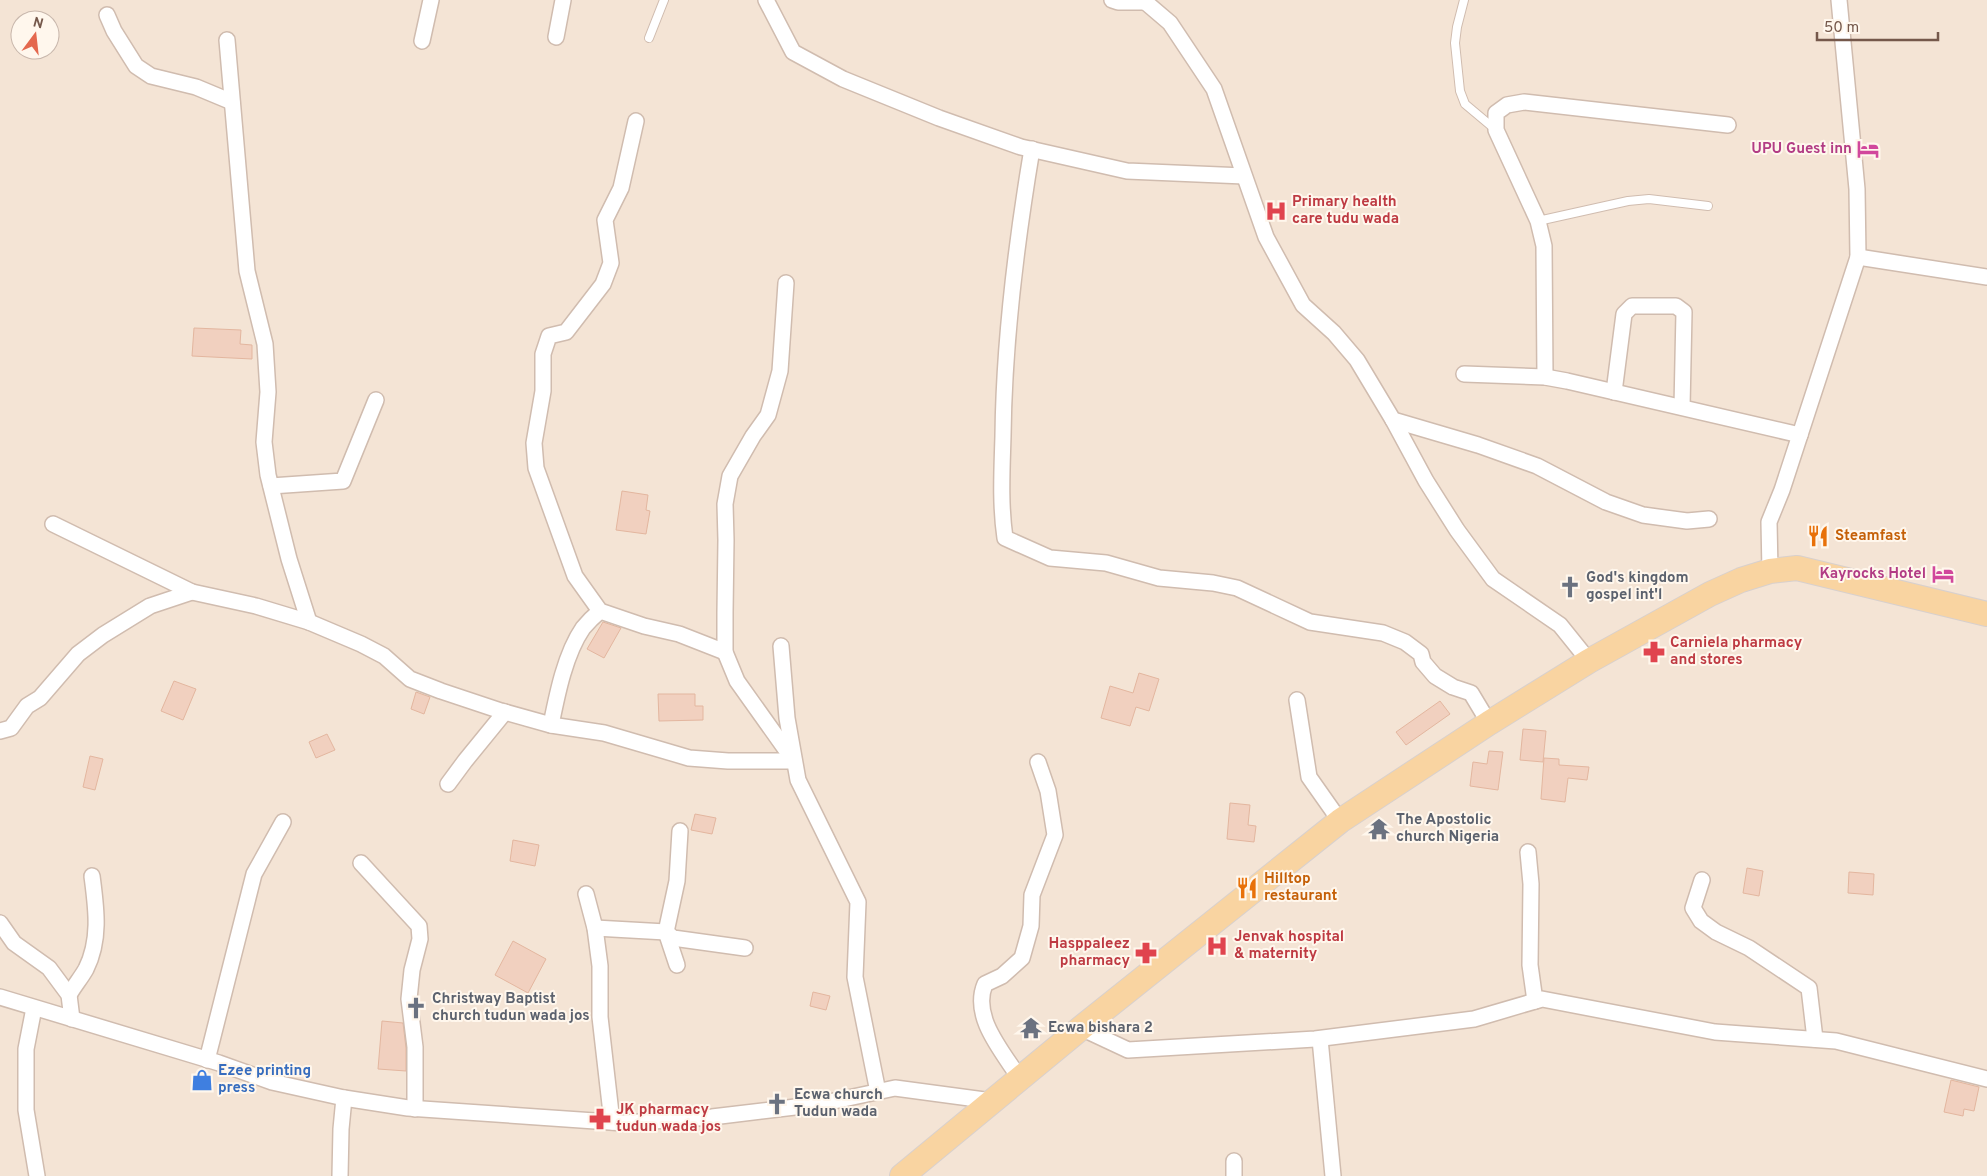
<svg xmlns="http://www.w3.org/2000/svg" width="1987" height="1176" viewBox="0 0 1987 1176" font-family="Overpass,sans-serif">
	<rect width="100%" height="100%" fill="#fcf3e7"/>
	<path fill="#f4e4d5" fill-rule="evenodd" d="M0,0H1987V1176H0ZM20,20H50V50H20Z"/>
	<g fill="#f1d0bf" stroke="#e3b69f">
		<polygon points="194,328 241,330 240,344 252,345 252,359 192,356"/>
		<polygon points="622,491 648,495 646,510 650,511 646,534 616,530"/>
		<polygon points="603,622 621,628 604,658 587,649"/>
		<polygon points="1139,673 1159,679 1149,711 1136,707 1130,726 1101,718 1110,686 1133,693"/>
		<polygon points="174,681 196,689 183,720 161,711"/>
		<polygon points="416,692 430,697 424,714 411,709"/>
		<polygon points="658,694 695,694 695,706 703,706 703,720 659,721"/>
		<polygon points="1440,701 1450,714 1406,745 1396,732"/>
		<polygon points="1523,729 1546,731 1543,762 1520,760"/>
		<polygon points="327,734 335,750 316,758 309,742"/>
		<polygon points="1489,751 1503,752 1498,790 1470,786 1473,762 1487,764"/>
		<polygon points="90,756 103,759 95,790 83,787"/>
		<polygon points="1544,758 1559,759 1559,765 1589,767 1587,780 1568,778 1565,802 1541,799"/>
		<polygon points="1230,803 1250,805 1248,825 1256,826 1254,842 1227,839"/>
		<polygon points="695,814 716,818 712,834 691,830"/>
		<polygon points="513,840 539,845 535,866 510,861"/>
		<polygon points="1747,868 1763,871 1759,896 1743,893"/>
		<polygon points="1849,872 1874,874 1873,895 1848,893"/>
		<polygon points="513,941 546,959 528,993 495,975"/>
		<polygon points="813,992 830,996 826,1010 810,1006"/>
		<polygon points="382,1021 403,1023 406,1048 406,1071 378,1069"/>
		<polygon points="1951,1080 1979,1087 1974,1111 1964,1109 1963,1116 1944,1112"/>
	</g>
	<g fill="none" stroke-linecap="round" stroke-linejoin="round">
		<g stroke="#d0bcaf" stroke-width="10">
			<g id="lane">
				<polyline points="1464,0 1457,27 1455,43 1460,91 1465,104 1496,130"/>
				<polyline points="649,38 664,0"/>
				<polyline points="1538,221 1628,201 1649,199 1708,206"/>
			</g>
		</g>
		<g stroke="#d0bcaf" stroke-width="18">
			<g id="street">
				<polyline points="766,0 793,52 843,79 939,118 1021,147 1127,171 1244,176"/>
				<polyline points="1112,0 1118,2 1146,2"/>
				<polyline points="1143,0 1170,23 1214,89 1266,237 1303,305 1334,333 1357,360 1393,420 1478,445 1537,466 1606,502 1643,515 1687,521 1709,519"/>
				<polyline points="107,15 114,31 136,66 151,76 196,87 232,102"/>
				<polyline points="556,37 563,0"/>
				<polyline points="227,40 247,271 265,344 268,392 264,442 268,475 289,559 309,622"/>
				<polyline points="422,41 431,0"/>
				<polyline points="636,121 621,188 605,220 611,263 603,284 566,332 549,336 543,354 543,391 534,443 536,468 575,576 600,611 644,626 679,634 725,652"/>
				<path d="M1032,149C1016,244 1004,339 1003,436C1002,470 1000,504 1005,538L1050,558L1106,563L1159,578L1213,583L1237,588L1310,622L1383,633L1405,642L1421,654L1423,662L1435,676L1453,687L1471,693L1489,723"/>
				<polyline points="1858,257 1987,277"/>
				<polyline points="786,283 780,371 768,415 753,436 730,476 725,504 726,540 725,612 725,652 737,681 794,761"/>
				<polyline points="1464,374 1545,377 1567,381 1800,435"/>
				<polyline points="1545,377 1544,246 1538,221 1496,130 1496,113 1507,105 1524,102 1728,125"/>
				<polyline points="1614,392 1624,314 1632,306 1676,306 1684,312 1682,407"/>
				<polyline points="1393,420 1426,481 1457,530 1493,579 1560,625 1589,661"/>
				<polyline points="271,486 343,481 376,400"/>
				<polyline points="53,524 192,592 256,606 309,622 361,644 384,656 410,679 441,691 501,711 551,725 604,733 689,758 728,761 794,761"/>
				<polyline points="1770,571 1769,522 1782,490 1858,257 1857,189 1839,0"/>
				<polyline points="781,646 787,718 798,780 858,902 855,977 878,1092"/>
				<polyline points="1297,700 1309,777 1340,821"/>
				<path d="M551,725C557,695 565,654 583,628C588,622 594,616 600,611"/>
				<polyline points="0,731 11,728 27,706 40,698 78,654 103,635 150,606 192,592"/>
				<polyline points="448,784 465,761 505,712"/>
				<polyline points="1528,852 1531,884 1530,965 1535,1001"/>
				<polyline points="361,863 419,926 420,939 412,970 409,999 415,1047 415,1109"/>
				<polyline points="1702,880 1693,908 1701,921 1716,932 1749,948 1809,988 1815,1039"/>
				<polyline points="586,894 595,928 600,966 600,1017 612,1122"/>
				<polyline points="0,923 14,943 49,968 69,995 72,1019"/>
				<polyline points="595,928 666,932 673,938 745,948"/>
				<polyline points="677,965 666,932 677,881 680,831"/>
				<path d="M69,995C74,986 81,978 86,969C101,939 96,907 92,876"/>
				<polyline points="0,997 219,1063 272,1082 344,1098 408,1108 624,1123 712,1117 820,1104 895,1088 992,1101"/>
				<polyline points="34,1008 26,1049 26,1110 37,1176"/>
				<polyline points="1081,1028 1128,1050 1315,1039 1474,1019 1542,999 1715,1032 1836,1041 1987,1079"/>
				<polyline points="1320,1039 1333,1176"/>
				<polyline points="207,1060 254,874 283,822"/>
				<path d="M1020,1079C1003,1052 971,1017 985,984L1002,976L1022,958L1031,926L1032,895L1055,835L1048,791L1038,762"/>
				<polyline points="1234,1161 1234,1176"/>
				<polyline points="340,1176 341,1129 344,1098"/>
			</g>
		</g>
		<g stroke="#d8d0cd" stroke-width="26">
			<polyline id="primary" points="902,1176 1081,1028 1340,821 1489,723 1589,661 1710,594 1741,580 1770,571 1797,568 1987,614"/>
		</g>
		<use href="#lane" stroke="#fff" stroke-width="8"/>
		<use href="#street" stroke="#fff" stroke-width="15"/>
		<use href="#primary" stroke="#f9d4a1" stroke-width="24"/>
	</g>
	<defs>
		<g id="hotel-bare" transform="scale(1.725)"><path d="M-6-4.5h1.5V1H6V5H4.5V3h-9V5H-6ZM-4 0a1.8 1.8 0 1 1 3.6 0ZM.5 0V-2.5h3Q6-2.5 6 0Z" fill="#d1479c" stroke="#fff7ed" stroke-width="2.5" paint-order="stroke"/></g>
		<g id="hospital-bare" transform="scale(1.725)"><path d="M-5-5h3v3.5h4V-5h3V5h-3V1.5h-4V5h-3Z" fill="#e0444e" stroke="#fff7ed" stroke-width="2.5" paint-order="stroke"/></g>
		<g id="restaurant-bare" transform="scale(1.725)"><path d="M-5-6h1v4h1v-4h1v4h1v-4h1v5L-1.5 .5V6h-2V.5L-5-1ZM5-6V6H3V1.5H1.5Q1.5-4 5-6Z" fill="#e8710a" stroke="#fff7ed" stroke-width="2.5" paint-order="stroke"/></g>
		<g id="church-bare" transform="scale(1.725)"><path d="M-1.2-6h2.4v3.5h3.3v2.4h-3.3V6h-2.4V-.1h-3.3v-2.4h3.3Z" fill="#6b7280" stroke="#fff7ed" stroke-width="2.5" paint-order="stroke"/></g>
		<g id="pharmacy-bare" transform="scale(1.725)"><path d="M-2-6h4v4h4v4h-4v4h-4v-4h-4v-4h4Z" fill="#e0444e" stroke="#fff7ed" stroke-width="2.5" paint-order="stroke"/></g>
		<g id="temple-bare" transform="scale(1.725)"><path d="M0-6L5-2H3V0L6.5 2.5H4V6H1.5V3h-3V6H-4V2.5H-6.5L-3 0V-2H-5Z" fill="#6b7280" stroke="#fff7ed" stroke-width="2.5" paint-order="stroke"/></g>
		<g id="shop-bare" transform="scale(1.725)"><path d="M-5-2.5h2.3a2.7 3.5 0 0 1 5.4 0H5L5.5 6h-11ZM-1.5-2.5h3a1.5 2.3 0 0 0-3 0Z" fill="#3f7fe0" stroke="#fff7ed" stroke-width="2.5" paint-order="stroke"/></g>
	</defs>
	<g fill-rule="evenodd">
		<use href="#hotel-bare" x="1868" y="149"/>
		<use href="#hospital-bare" x="1276" y="211"/>
		<use href="#restaurant-bare" x="1818" y="536"/>
		<use href="#hotel-bare" x="1943" y="574"/>
		<use href="#church-bare" x="1570" y="587"/>
		<use href="#pharmacy-bare" x="1654" y="652"/>
		<use href="#temple-bare" x="1379" y="829"/>
		<use href="#restaurant-bare" x="1247" y="888"/>
		<use href="#hospital-bare" x="1217" y="946"/>
		<use href="#pharmacy-bare" x="1146" y="953"/>
		<use href="#church-bare" x="416" y="1008"/>
		<use href="#temple-bare" x="1031" y="1028"/>
		<use href="#shop-bare" x="202" y="1080"/>
		<use href="#church-bare" x="777" y="1104"/>
		<use href="#pharmacy-bare" x="600" y="1119"/>
	</g>
	<g text-anchor="middle" dominant-baseline="central" stroke-width="4" stroke-linejoin="round" paint-order="stroke">
		<g font-size="15" font-weight="bold" fill="#b23c85" stroke="#fff7ed" text-anchor="end">
			<text x="1852" y="149">UPU Guest inn</text>
			<text x="1926" y="574">Kayrocks Hotel</text>
		</g>
		<g font-size="15" font-weight="bold" fill="#be3a42" stroke="#fff7ed" text-anchor="start">
			<text x="1292" y="202">Primary health<tspan x="1292" dy="17">care tudu wada</tspan></text>
			<text x="1670" y="643">Carniela pharmacy<tspan x="1670" dy="17">and stores</tspan></text>
			<text x="1234" y="937">Jenvak hospital<tspan x="1234" dy="17">&amp; maternity</tspan></text>
			<text x="1130" y="944" text-anchor="end">Hasppaleez<tspan x="1130" dy="17">pharmacy</tspan></text>
			<text x="616" y="1110">JK pharmacy<tspan x="616" dy="17">tudun wada jos</tspan></text>
		</g>
		<g font-size="15" font-weight="bold" fill="#c56008" stroke="#fff7ed" text-anchor="start">
			<text x="1835" y="536">Steamfast</text>
			<text x="1264" y="879">Hilltop<tspan x="1264" dy="17">restaurant</tspan></text>
		</g>
		<g font-size="15" font-weight="bold" fill="#5b616d" stroke="#fff7ed" text-anchor="start">
			<text x="1586" y="578">God's kingdom<tspan x="1586" dy="17">gospel int'l</tspan></text>
			<text x="1396" y="820">The Apostolic<tspan x="1396" dy="17">church Nigeria</tspan></text>
			<text x="432" y="999">Christway Baptist<tspan x="432" dy="17">church tudun wada jos</tspan></text>
			<text x="1048" y="1028">Ecwa bishara 2</text>
			<text x="794" y="1095">Ecwa church<tspan x="794" dy="17">Tudun wada</tspan></text>
		</g>
		<g font-size="15" font-weight="bold" fill="#366cbe" stroke="#fff7ed" text-anchor="start">
			<text x="218" y="1071">Ezee printing<tspan x="218" dy="17">press</tspan></text>
		</g>
	</g>
	<g transform="translate(35 35) rotate(15)"><circle r="24" fill="#fff7ed" stroke="#c8b7ac"/>
	<path d="M0-4L9 19L0 12L-9 19Z" fill="#e4684e"/>
	<text y="-8" font-size="14" font-weight="bold" text-anchor="middle" fill="#75584b">N</text>
	</g>
	<path d="M1817 32v8h121v-8" fill="none" stroke="#75584b" stroke-width="2.5"/>
	<text x="1824" y="32" font-size="15" fill="#75584b" stroke="#fff7ed" stroke-width="4" paint-order="stroke">50 m</text>
</svg>
